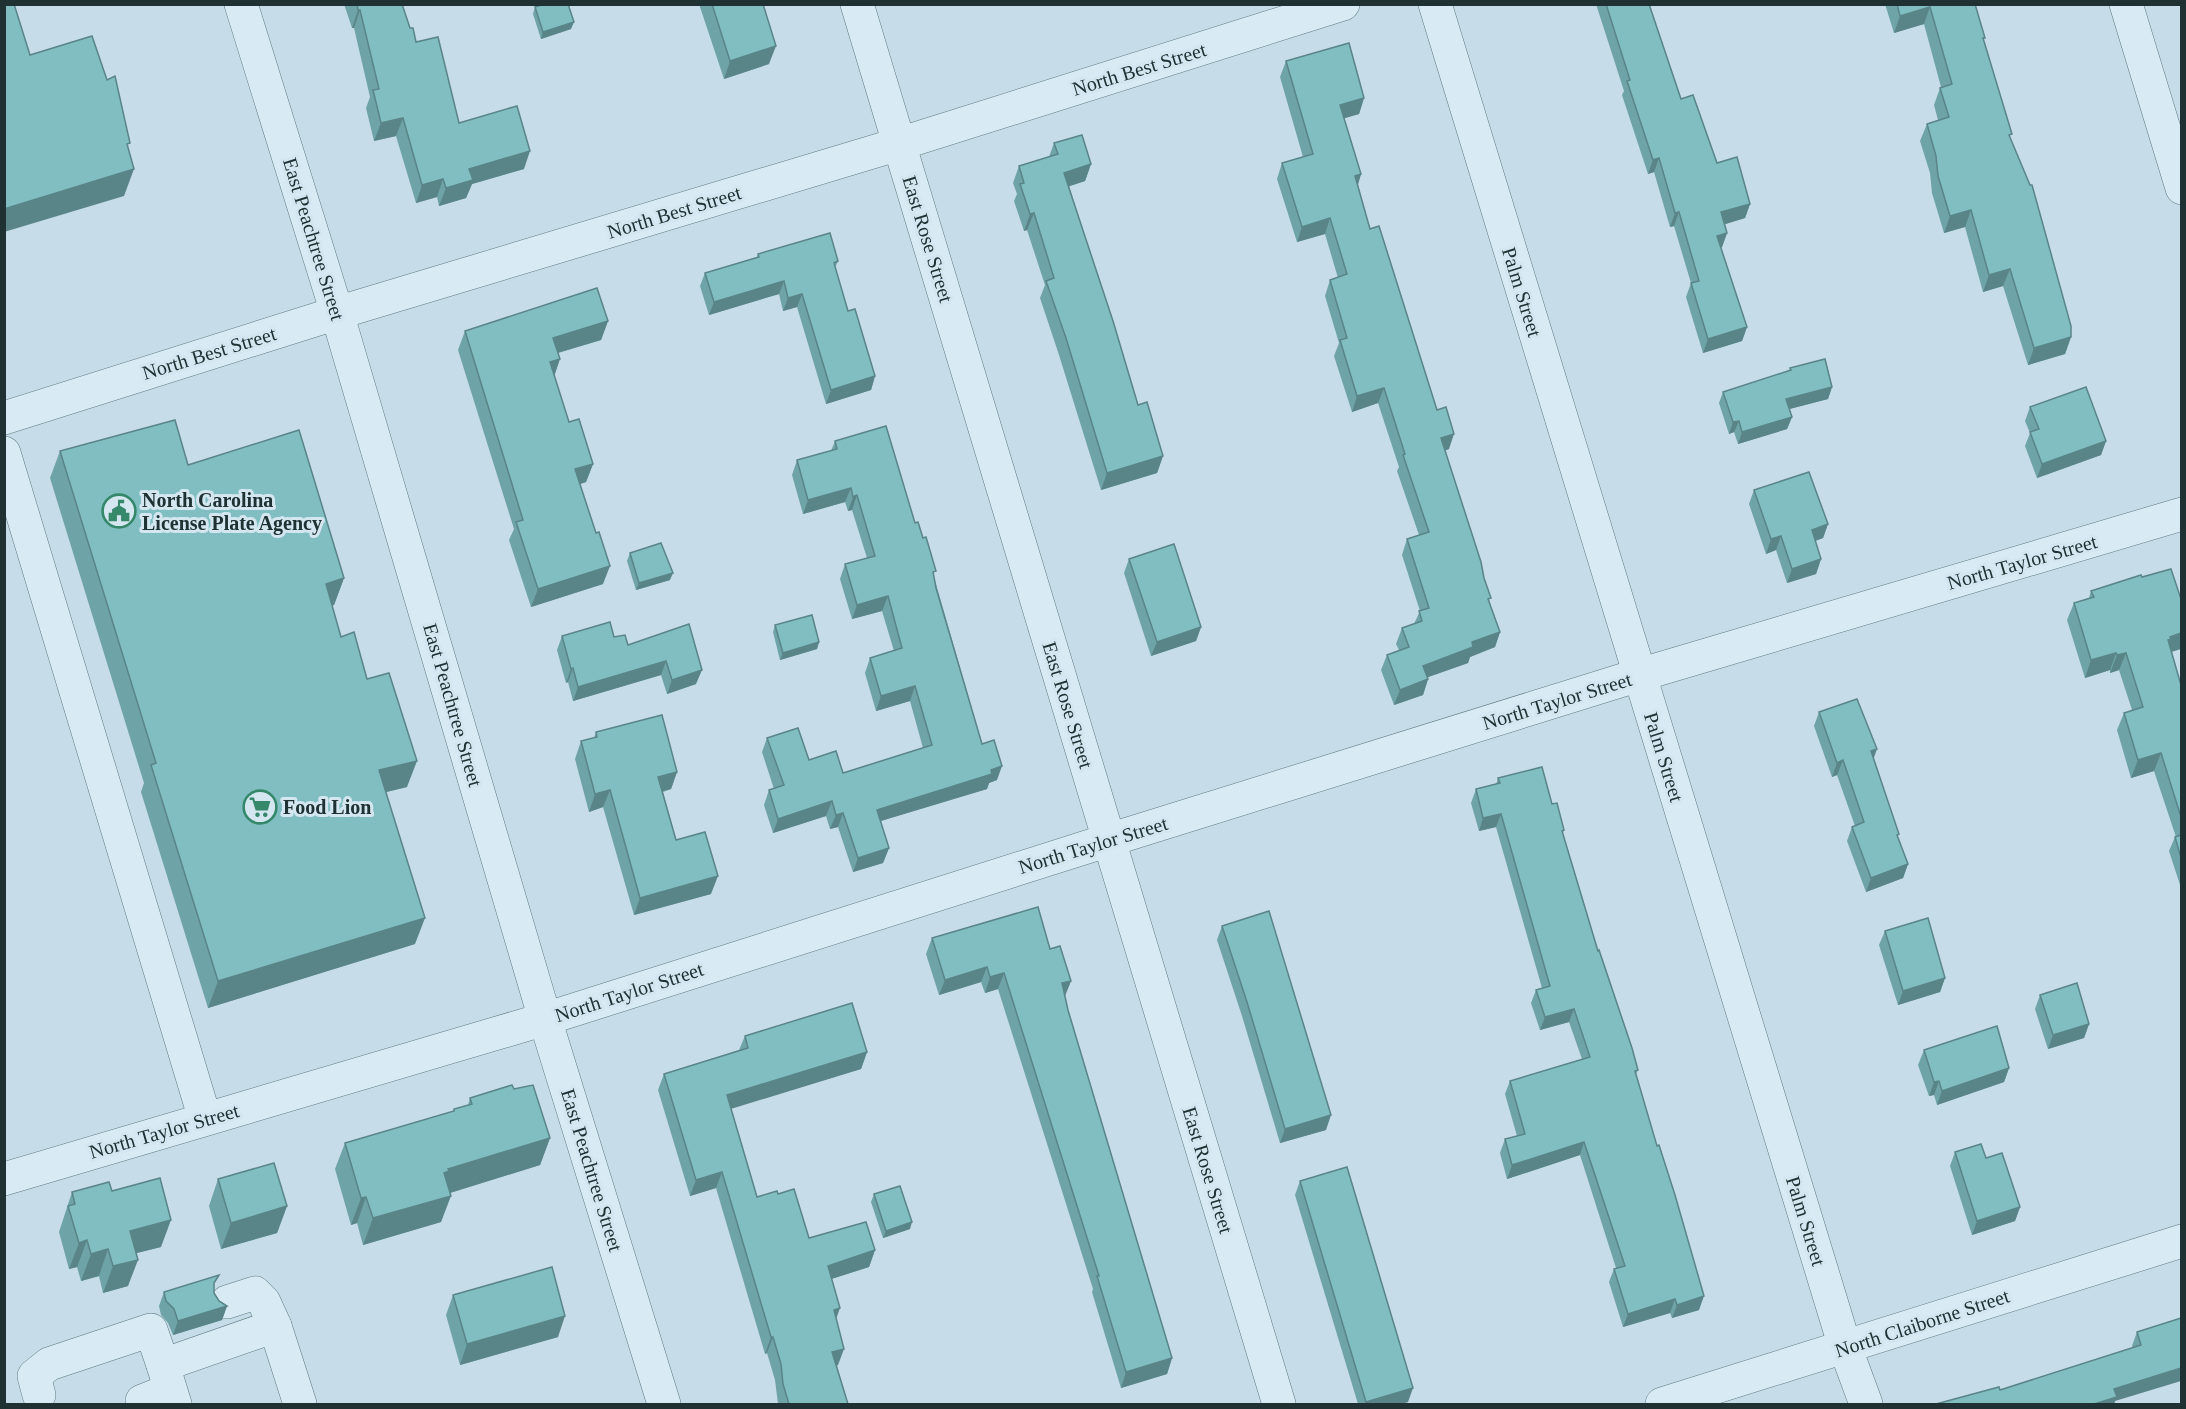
<svg xmlns="http://www.w3.org/2000/svg" width="2186" height="1409" viewBox="0 0 2186 1409" font-family="Georgia,serif">
	<rect width="100%" height="100%" fill="#c6dce8"/>
	<g fill="none" stroke-linecap="round" stroke-linejoin="round">
		<g stroke="#5e7b81" stroke-width="34">
			<g id="minor">
				<polyline points="241,4 337,313 545,1019 664,1404"/>
				<polyline points="857,4 1279,1404"/>
				<polyline points="1435,4 1845,1347 1866,1404"/>
				<polyline points="2126,4 2182,188"/>
				<polyline points="4,418 337,313 899,144 1343,4"/>
				<polyline points="4,453 205,1119"/>
				<polyline points="4,1179 545,1019 1109,840 1639,675 2182,514"/>
				<polyline points="227,1302 255,1293 264,1302 275,1326"/>
				<polyline points="163,1365 175,1404"/>
				<polyline points="39,1395 34,1376 49,1364 151,1330 163,1365 275,1326 300,1404"/>
				<polyline points="142,1401 170,1390"/>
				<polyline points="1662,1404 2182,1241"/>
			</g>
		</g>
		<use href="#minor" stroke="#d8eaf4" stroke-width="33"/>
	</g>
	<g fill="#6ea3a7">
		<polygon points="344,4 402,4 410,28 416,42 459,123 524,169 472,184 466,198 439,206 437,197 416,203 396,136 374,141 366,108 370,97 354,28 352,28"/>
		<polygon points="699,4 763,4 769,64 724,79"/>
		<polygon points="1596,4 1649,4 1681,99 1717,163 1750,204 1745,218 1725,224 1727,233 1722,247 1721,248 1747,327 1742,341 1703,353 1686,297 1691,283 1674,226 1670,227 1654,172 1648,174 1622,95 1624,91"/>
		<polygon points="1885,4 1975,4 1984,42 2010,137 2071,337 2065,354 2028,365 2003,286 1983,292 1965,227 1944,233 1932,193 1930,173 1920,141 1927,124 1938,120 1934,105 1940,88 1941,87 1924,24 1894,33"/>
		<polygon points="535,7 571,29 541,39 533,14"/>
		<polygon points="1286,61 1364,98 1359,114 1344,118 1361,174 1358,185 1370,229 1449,449 1445,450 1490,603 1500,632 1495,647 1470,657 1468,663 1428,677 1428,679 1423,695 1394,705 1381,670 1387,655 1399,650 1396,644 1402,628 1414,624 1420,611 1402,555 1407,539 1419,535 1397,471 1399,467 1378,403 1352,412 1334,356 1339,343 1325,296 1330,280 1338,278 1325,234 1297,242 1277,179 1282,163 1303,157 1280,77"/>
		<polygon points="1054,143 1091,164 1085,181 1069,186 1138,405 1163,456 1157,473 1101,490 1059,355 1040,298 1045,285 1027,230 1024,231 1014,201 1017,194 1013,183 1019,166 1049,157"/>
		<polygon points="758,254 838,261 835,268 848,311 875,376 871,390 826,404 797,307 783,311 779,294 709,315 700,286 705,273 757,257"/>
		<polygon points="608,321 601,340 558,353 554,375 569,422 593,464 586,482 580,484 603,584 531,607 509,540 514,529 458,350 465,331"/>
		<polygon points="1790,368 1832,387 1828,399 1789,409 1792,417 1787,429 1738,444 1734,432 1729,434 1719,403 1723,392 1789,371"/>
		<polygon points="2030,407 2106,441 2101,455 2037,478 2025,446 2030,433 2025,421"/>
		<polygon points="835,441 915,523 934,577 982,744 997,780 989,783 987,789 880,821 889,848 883,863 853,872 838,827 830,829 826,816 773,833 764,805 769,790 774,789 762,752 767,738 809,760 843,773 923,748 910,701 876,711 865,673 870,658 894,651 882,611 852,619 840,579 845,564 867,558 852,510 848,511 845,502 803,514 792,475 797,460 831,451"/>
		<polygon points="60,451 188,465 344,578 334,605 332,606 341,637 367,679 407,787 386,792 415,944 208,1008 141,792 144,783 50,478"/>
		<polygon points="1754,490 1828,524 1823,538 1815,541 1821,559 1816,574 1787,583 1776,550 1766,554 1749,504"/>
		<polygon points="630,553 670,580 636,590 627,561"/>
		<polygon points="1129,559 1201,627 1196,641 1151,656 1124,573"/>
		<polygon points="2091,591 2172,652 2181,685 2181,888 2169,851 2175,837 2176,837 2154,771 2131,778 2117,730 2124,713 2132,710 2119,670 2110,673 2110,670 2085,678 2067,620 2074,603 2089,598"/>
		<polygon points="689,624 696,684 667,694 661,675 573,701 568,682 566,683 557,650 562,636 614,637 628,645"/>
		<polygon points="775,625 819,642 817,649 780,660 773,632"/>
		<polygon points="1819,712 1873,758 1898,837 1908,864 1903,878 1866,892 1847,841 1852,827 1855,826 1837,775 1832,777 1814,726"/>
		<polygon points="596,732 677,772 671,789 663,792 676,840 711,894 634,915 603,807 589,812 575,759 581,741 594,738"/>
		<polygon points="1498,778 1552,804 1564,830 1563,833 1598,951 1638,1070 1636,1074 1699,1310 1672,1318 1670,1313 1623,1327 1609,1282 1614,1269 1616,1268 1580,1155 1507,1179 1500,1153 1505,1139 1517,1136 1505,1094 1510,1081 1582,1059 1569,1022 1540,1030 1531,1003 1536,990 1542,988 1496,827 1479,831 1471,803 1476,789 1496,785"/>
		<polygon points="1222,926 1326,1130 1280,1143 1242,1016 1217,940"/>
		<polygon points="1885,931 1945,978 1940,992 1898,1005 1879,945"/>
		<polygon points="932,938 1050,949 1071,981 1065,995 1068,1010 1172,1358 1167,1374 1121,1388 1092,1292 1093,1289 998,989 985,993 981,982 939,995 926,954"/>
		<polygon points="2040,995 2089,1024 2084,1038 2048,1049 2035,1009"/>
		<polygon points="745,1036 867,1052 861,1069 731,1108 757,1197 778,1194 809,1238 875,1250 869,1267 831,1279 836,1318 838,1365 837,1366 848,1404 778,1404 775,1380 767,1353 765,1354 716,1188 690,1196 658,1090 664,1074 739,1050"/>
		<polygon points="1924,1050 2009,1068 2004,1082 1937,1105 1934,1095 1929,1096 1918,1065"/>
		<polygon points="514,1089 550,1138 540,1165 450,1193 441,1222 363,1245 357,1223 351,1225 335,1169 345,1143 453,1112 454,1109 468,1105 470,1098"/>
		<polygon points="1955,1152 1986,1158 2020,1207 2015,1221 1972,1235 1950,1166"/>
		<polygon points="218,1179 287,1206 277,1233 221,1249 209,1206"/>
		<polygon points="1300,1181 1408,1402 1401,1404 1358,1404 1295,1195"/>
		<polygon points="112,1191 161,1247 136,1253 128,1286 103,1293 99,1276 81,1281 77,1267 69,1269 59,1232 72,1192"/>
		<polygon points="874,1194 910,1229 883,1238 871,1202"/>
		<polygon points="214,1289 214,1293 219,1301 227,1306 222,1320 173,1335 168,1323 161,1315 159,1306 164,1292"/>
		<polygon points="453,1295 558,1337 460,1365 446,1315"/>
		<polygon points="2181,1318 2115,1401 2114,1404 1936,1404 2000,1390 2133,1348 2132,1346 2137,1332"/>
	</g>
	<g fill="#5a8588">
		<polygon points="1930,7 1924,24 1894,33 1900,16"/>
		<polygon points="358,10 360,10 354,28 352,28"/>
		<polygon points="574,22 571,29 541,39 543,32"/>
		<polygon points="776,46 769,64 724,79 730,61"/>
		<polygon points="1364,98 1359,114 1335,121 1340,105"/>
		<polygon points="403,118 396,136 374,141 381,123"/>
		<polygon points="530,151 524,169 472,184 466,198 439,206 446,188 469,169"/>
		<polygon points="1659,158 1654,172 1648,174 1653,160"/>
		<polygon points="1091,164 1085,181 1058,190 1064,173"/>
		<polygon points="134,169 124,196 4,232 4,209"/>
		<polygon points="1361,174 1356,190 1355,176"/>
		<polygon points="443,179 437,197 416,203 422,185"/>
		<polygon points="1750,204 1745,218 1716,227 1721,212"/>
		<polygon points="1971,210 1965,227 1944,233 1950,216"/>
		<polygon points="1679,212 1674,226 1670,227 1675,213"/>
		<polygon points="1034,213 1027,230 1024,231 1030,214"/>
		<polygon points="1330,218 1325,234 1297,242 1302,227"/>
		<polygon points="1727,233 1722,247 1712,250 1717,236"/>
		<polygon points="2010,269 2003,286 1983,292 1989,275"/>
		<polygon points="784,281 779,294 709,315 714,302"/>
		<polygon points="802,294 797,307 783,311 788,298"/>
		<polygon points="608,321 601,340 547,356 553,338"/>
		<polygon points="1747,327 1742,341 1703,353 1708,339"/>
		<polygon points="2071,337 2065,354 2028,365 2034,348"/>
		<polygon points="560,359 554,377 550,362"/>
		<polygon points="875,376 871,390 826,404 831,390"/>
		<polygon points="1832,387 1828,399 1782,411 1786,399"/>
		<polygon points="1384,388 1378,403 1352,412 1357,396"/>
		<polygon points="1792,417 1787,429 1738,444 1742,432"/>
		<polygon points="1739,421 1734,432 1729,434 1733,422"/>
		<polygon points="1454,434 1449,449 1436,454 1441,438"/>
		<polygon points="2106,441 2101,455 2037,478 2042,464"/>
		<polygon points="1163,456 1157,473 1101,490 1107,473"/>
		<polygon points="593,464 586,482 568,488 575,469"/>
		<polygon points="851,488 845,502 803,514 808,500"/>
		<polygon points="857,495 852,510 848,511 853,497"/>
		<polygon points="1828,524 1823,538 1806,544 1812,530"/>
		<polygon points="1781,536 1776,550 1766,554 1771,539"/>
		<polygon points="1821,559 1816,574 1787,583 1792,569"/>
		<polygon points="610,566 603,584 531,607 538,589"/>
		<polygon points="673,573 670,580 636,590 639,583"/>
		<polygon points="344,578 334,605 317,610 326,584"/>
		<polygon points="888,596 882,611 852,619 857,605"/>
		<polygon points="1201,627 1196,641 1151,656 1157,642"/>
		<polygon points="1500,632 1495,647 1470,657 1468,663 1417,681 1423,666 1472,642"/>
		<polygon points="2181,633 2181,649 2165,654 2162,657 2170,637"/>
		<polygon points="819,642 817,649 780,660 783,653"/>
		<polygon points="2116,653 2110,670 2085,678 2091,660"/>
		<polygon points="2126,653 2119,670 2110,673 2117,655"/>
		<polygon points="666,661 661,675 573,701 578,687"/>
		<polygon points="573,668 568,682 566,683 571,669"/>
		<polygon points="702,670 696,684 667,694 672,680"/>
		<polygon points="1428,679 1423,695 1394,705 1400,690"/>
		<polygon points="915,686 910,701 876,711 881,696"/>
		<polygon points="1877,749 1872,763 1871,751"/>
		<polygon points="2161,753 2154,771 2131,778 2138,760"/>
		<polygon points="1843,760 1837,775 1832,777 1837,763"/>
		<polygon points="417,761 407,787 370,796 379,770"/>
		<polygon points="1002,766 997,780 989,783 987,789 871,824 877,810"/>
		<polygon points="677,772 671,789 652,794 658,777"/>
		<polygon points="610,790 603,807 589,812 595,794"/>
		<polygon points="832,801 826,816 773,833 778,819"/>
		<polygon points="843,813 838,827 830,829 836,815"/>
		<polygon points="1501,814 1496,827 1479,831 1483,818"/>
		<polygon points="889,848 883,863 853,872 858,858"/>
		<polygon points="1908,864 1903,878 1866,892 1871,878"/>
		<polygon points="718,876 711,894 634,915 640,898"/>
		<polygon points="425,918 415,944 208,1008 218,981"/>
		<polygon points="987,967 981,982 939,995 945,980"/>
		<polygon points="1004,973 998,989 985,993 990,977"/>
		<polygon points="1945,978 1940,992 1898,1005 1903,991"/>
		<polygon points="1071,981 1065,996 1062,983"/>
		<polygon points="1574,1009 1569,1022 1540,1030 1545,1017"/>
		<polygon points="2089,1024 2084,1038 2048,1049 2053,1035"/>
		<polygon points="867,1052 861,1069 721,1112 727,1095"/>
		<polygon points="2009,1068 2004,1082 1937,1105 1942,1091"/>
		<polygon points="1939,1081 1934,1095 1929,1096 1934,1082"/>
		<polygon points="1331,1115 1326,1130 1280,1143 1285,1129"/>
		<polygon points="550,1138 540,1165 440,1196 444,1173 448,1169"/>
		<polygon points="1584,1142 1580,1155 1507,1179 1512,1165"/>
		<polygon points="722,1172 716,1188 690,1196 696,1180"/>
		<polygon points="451,1196 441,1222 363,1245 373,1218"/>
		<polygon points="366,1197 357,1223 351,1225 361,1198"/>
		<polygon points="287,1206 277,1233 221,1249 231,1223"/>
		<polygon points="2020,1207 2015,1221 1972,1235 1977,1221"/>
		<polygon points="171,1220 161,1247 121,1257 130,1231"/>
		<polygon points="912,1222 910,1229 883,1238 886,1231"/>
		<polygon points="87,1240 77,1267 69,1269 79,1243"/>
		<polygon points="108,1249 99,1276 81,1281 91,1254"/>
		<polygon points="875,1250 869,1267 822,1282 828,1266"/>
		<polygon points="138,1260 128,1286 103,1293 113,1266"/>
		<polygon points="1704,1296 1699,1310 1672,1318 1677,1305"/>
		<polygon points="1675,1299 1670,1313 1623,1327 1628,1314"/>
		<polygon points="227,1306 222,1320 173,1335 178,1321"/>
		<polygon points="840,1308 834,1325 834,1310"/>
		<polygon points="565,1316 558,1337 460,1365 467,1344"/>
		<polygon points="771,1337 773,1337 767,1353 765,1354"/>
		<polygon points="844,1349 838,1365 826,1368 832,1352"/>
		<polygon points="1172,1358 1167,1374 1121,1388 1126,1372"/>
		<polygon points="2181,1368 2181,1381 2115,1401 2114,1404 2094,1404 2114,1389"/>
		<polygon points="1413,1388 1408,1402 1401,1404 1365,1404 1366,1402"/>
	</g>
	<g fill="#80bec2" stroke="#5a8588" stroke-width="1.5">
		<polygon points="4,4 14,4 30,55 92,36 107,80 115,76 130,143 127,144 134,169 4,209"/>
		<polygon points="357,4 402,4 410,28 413,28 416,42 438,37 459,123 517,106 530,151 469,169 473,180 446,188 443,179 422,185 403,118 381,123 373,90 379,89 360,10 358,10"/>
		<polygon points="544,4 568,4 574,22 543,32 535,7"/>
		<polygon points="712,4 763,4 776,46 730,61"/>
		<polygon points="1606,4 1649,4 1681,99 1693,95 1717,163 1737,157 1750,204 1721,212 1727,233 1717,236 1747,327 1708,339 1691,283 1699,281 1679,212 1675,213 1659,158 1653,160 1627,81 1630,80"/>
		<polygon points="1897,4 1975,4 1985,38 1983,38 2012,134 2009,135 2030,185 2032,185 2071,326 2071,337 2034,348 2010,269 1989,275 1971,210 1950,216 1938,176 1936,156 1927,124 1949,117 1940,88 1952,84 1930,7 1900,16"/>
		<polygon points="1349,43 1364,98 1340,105 1361,174 1355,176 1370,229 1379,226 1437,410 1446,407 1454,434 1441,438 1481,562 1484,578 1491,598 1488,599 1500,632 1472,642 1473,647 1423,666 1428,679 1400,690 1387,655 1409,647 1402,628 1422,621 1419,611 1429,608 1407,539 1429,532 1403,455 1405,454 1384,388 1357,396 1340,340 1347,338 1330,280 1347,274 1330,218 1302,227 1282,163 1313,154 1286,61"/>
		<polygon points="1082,135 1091,164 1064,173 1113,321 1138,405 1147,402 1163,456 1107,473 1066,338 1046,281 1054,278 1034,213 1030,214 1020,184 1024,183 1019,166 1058,154 1054,143"/>
		<polygon points="830,233 838,261 834,263 848,311 855,309 875,376 831,390 802,294 788,298 784,281 714,302 705,273 759,257 758,254"/>
		<polygon points="597,288 608,321 553,338 560,359 550,362 569,422 579,419 593,464 575,469 596,533 599,532 610,566 538,589 516,522 523,520 465,331"/>
		<polygon points="1825,359 1832,387 1786,399 1792,417 1742,432 1739,421 1733,422 1723,392 1791,370 1790,368"/>
		<polygon points="2086,387 2106,441 2042,464 2030,432 2039,429 2030,407"/>
		<polygon points="175,420 188,465 299,430 344,578 326,584 341,637 354,632 367,679 389,673 417,761 379,770 425,918 218,981 151,765 156,763 60,451"/>
		<polygon points="886,426 915,523 918,522 923,538 926,537 936,571 933,572 936,588 982,744 994,740 1002,766 991,770 992,774 877,810 889,848 858,858 843,813 836,815 832,801 778,819 769,790 784,785 767,738 798,728 809,760 836,751 843,773 932,745 915,686 881,696 870,658 902,648 888,596 857,605 845,564 875,556 857,495 853,497 851,488 808,500 797,460 837,449 835,441"/>
		<polygon points="1809,472 1828,524 1812,530 1821,559 1792,569 1781,536 1771,539 1754,490"/>
		<polygon points="661,543 673,573 639,583 630,553"/>
		<polygon points="1174,544 1201,627 1157,642 1129,559"/>
		<polygon points="2171,569 2181,599 2181,633 2170,637 2171,639 2168,640 2181,685 2181,817 2161,753 2138,760 2124,713 2143,707 2126,653 2117,655 2116,653 2091,660 2074,603 2094,597 2091,591 2141,575 2142,577"/>
		<polygon points="812,615 819,642 783,653 775,625"/>
		<polygon points="610,622 614,637 625,635 628,645 689,624 702,670 672,680 666,661 578,687 573,668 571,669 562,636"/>
		<polygon points="1857,699 1877,749 1871,751 1899,834 1897,835 1908,864 1871,878 1852,827 1864,822 1843,760 1837,763 1819,712"/>
		<polygon points="662,715 677,772 658,777 676,840 705,832 718,876 640,898 610,790 595,794 581,741 597,737 596,732"/>
		<polygon points="1542,767 1552,804 1557,803 1564,830 1562,831 1598,951 1599,950 1632,1048 1638,1070 1635,1071 1657,1146 1659,1145 1675,1195 1704,1296 1677,1305 1675,1299 1628,1314 1614,1269 1625,1266 1584,1142 1512,1165 1505,1139 1525,1134 1510,1081 1590,1057 1574,1009 1545,1017 1536,990 1550,986 1501,814 1483,818 1476,789 1500,783 1498,778"/>
		<polygon points="2181,835 2181,858 2175,837"/>
		<polygon points="1038,907 1050,949 1060,946 1071,981 1062,983 1068,1010 1172,1358 1126,1372 1097,1276 1099,1276 1004,973 990,977 987,967 945,980 932,938"/>
		<polygon points="1269,911 1331,1115 1285,1129 1247,1002 1222,926"/>
		<polygon points="1928,918 1945,978 1903,991 1885,931"/>
		<polygon points="2077,983 2089,1024 2053,1035 2040,995"/>
		<polygon points="852,1003 867,1052 727,1095 757,1197 777,1191 778,1194 794,1189 809,1238 866,1222 875,1250 828,1266 840,1308 834,1310 844,1349 832,1352 848,1404 789,1404 783,1384 781,1364 773,1337 771,1337 722,1172 696,1180 664,1074 748,1048 745,1036"/>
		<polygon points="1997,1026 2009,1068 1942,1091 1939,1081 1934,1082 1924,1050"/>
		<polygon points="512,1085 514,1089 533,1085 550,1138 448,1169 449,1171 444,1173 451,1196 373,1218 366,1197 361,1198 345,1143 454,1111 454,1109 472,1104 470,1098"/>
		<polygon points="1981,1144 1986,1158 2002,1153 2020,1207 1977,1221 1955,1152"/>
		<polygon points="274,1163 287,1206 231,1223 218,1179"/>
		<polygon points="1347,1167 1413,1388 1366,1402 1300,1181"/>
		<polygon points="160,1178 171,1220 130,1231 138,1260 113,1266 108,1249 91,1254 87,1240 79,1243 68,1206 75,1204 72,1192 109,1182 112,1191"/>
		<polygon points="900,1186 912,1222 886,1231 874,1194"/>
		<polygon points="552,1267 565,1316 467,1344 453,1295"/>
		<polygon points="219,1275 214,1283 214,1293 219,1301 227,1306 178,1321 174,1309 166,1301 164,1292"/>
		<polygon points="2181,1318 2181,1368 2114,1389 2117,1397 2094,1404 1936,1404 1999,1387 2000,1390 2141,1345 2137,1332"/>
	</g>
	<defs>
		<g id="civic-ring" transform="scale(1.725)"><circle r="9.5" fill="#d4e7f1" stroke="#35886a" stroke-width="1.5"/><path d="M-.6-6.5H3V-4.5H.6V-3L4-1V1h2V6H-6V1h2V-1L-.6-3ZM-1.2 2.5V6h2.4V2.5Z" fill="#35886a"/></g>
		<g id="supermarket-ring" transform="scale(1.725)"><circle r="9.5" fill="#d4e7f1" stroke="#35886a" stroke-width="1.5"/><path d="M-6-5.5h2.5l.6 2H6L4.5 2H-2.5L-4.4-4H-6ZM-1.5 3.2a1.3 1.3 0 1 0 .1 0ZM3 3.2a1.3 1.3 0 1 0 .1 0Z" fill="#35886a"/></g>
	</defs>
	<g fill-rule="evenodd">
		<use href="#civic-ring" x="119" y="511"/>
		<use href="#supermarket-ring" x="260" y="807"/>
	</g>
	<g text-anchor="middle" dominant-baseline="central" stroke-width="6" stroke-linejoin="round" paint-order="stroke">
		<g font-size="20" fill="#203133" stroke="#d4e7f1">
			<text transform="translate(1139 69) rotate(-17)">North Best Street</text>
			<text transform="translate(674 212) rotate(-17)">North Best Street</text>
			<text transform="translate(314 239) rotate(73)">East Peachtree Street</text>
			<text transform="translate(928 239) rotate(73)">East Rose Street</text>
			<text transform="translate(1522 292) rotate(73)">Palm Street</text>
			<text transform="translate(209 353) rotate(-17)">North Best Street</text>
			<text transform="translate(2022 562) rotate(-16)">North Taylor Street</text>
			<text transform="translate(1557 701) rotate(-17)">North Taylor Street</text>
			<text transform="translate(453 705) rotate(74)">East Peachtree Street</text>
			<text transform="translate(1068 705) rotate(73)">East Rose Street</text>
			<text transform="translate(1664 757) rotate(73)">Palm Street</text>
			<text transform="translate(1093 845) rotate(-17)">North Taylor Street</text>
			<text transform="translate(629 992) rotate(-18)">North Taylor Street</text>
			<text transform="translate(164 1131) rotate(-16)">North Taylor Street</text>
			<text transform="translate(592 1170) rotate(73)">East Peachtree Street</text>
			<text transform="translate(1208 1170) rotate(73)">East Rose Street</text>
			<text transform="translate(1806 1221) rotate(73)">Palm Street</text>
			<text transform="translate(1922 1323) rotate(-18)">North Claiborne Street</text>
		</g>
		<g font-size="20" font-weight="bold" fill="#203133" stroke="#d4e7f1" text-anchor="start">
			<text x="142" y="500">North Carolina<tspan x="142" dy="23">License Plate Agency</tspan></text>
			<text x="283" y="807">Food Lion</text>
		</g>
	</g>
	<rect width="2186" height="1409" fill="none" stroke="#203133" stroke-width="12"/>
</svg>
